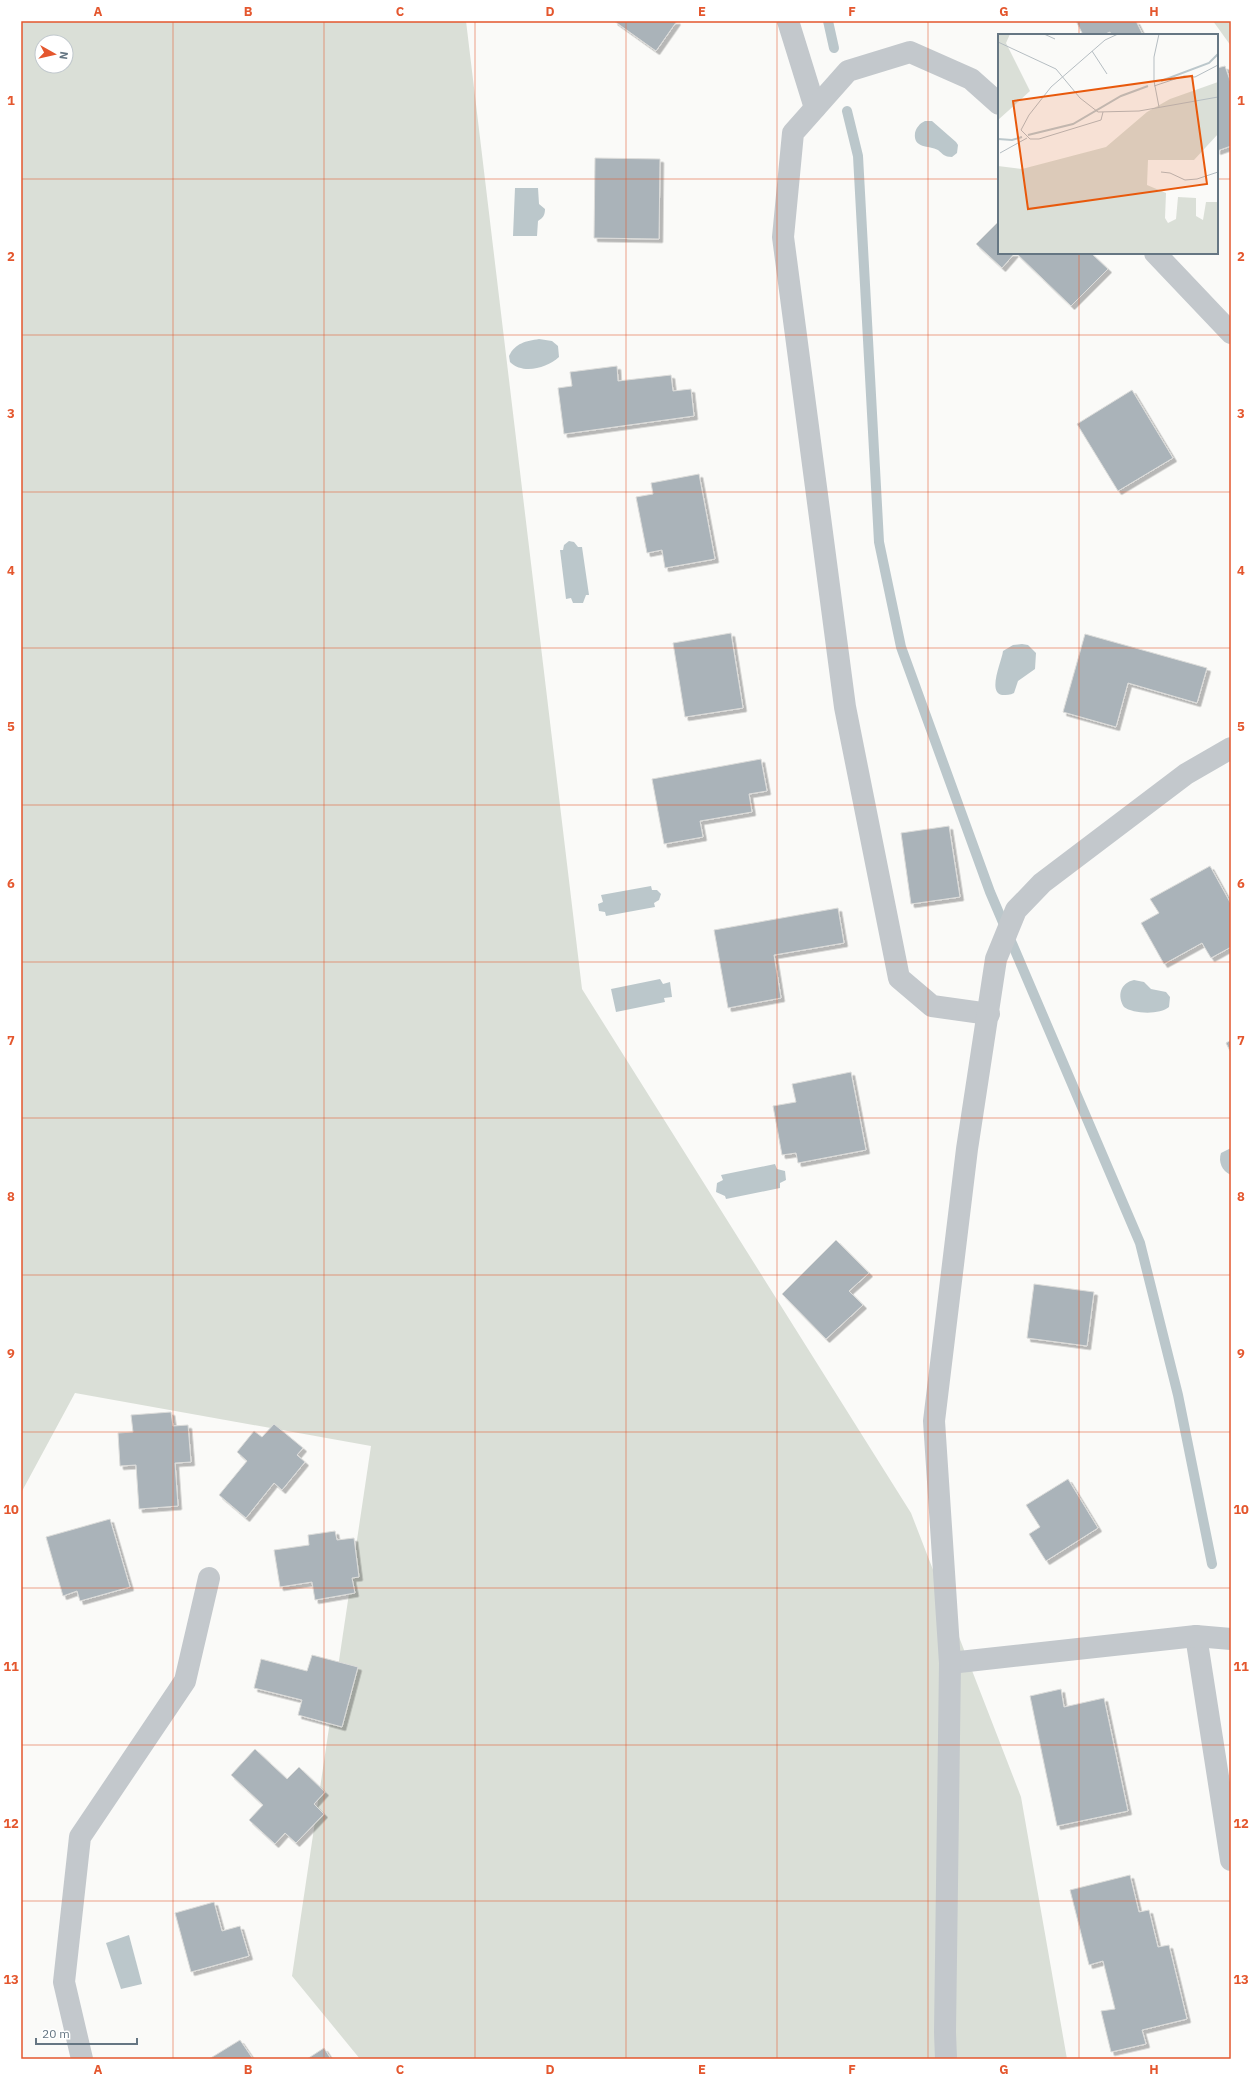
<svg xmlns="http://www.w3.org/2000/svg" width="1252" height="2080" viewBox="0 0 1252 2080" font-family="'IBM Plex Sans',sans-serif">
	<defs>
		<filter id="shadow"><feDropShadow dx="3.5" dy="3.5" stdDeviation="0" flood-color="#0004"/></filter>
	</defs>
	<rect width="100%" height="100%" fill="#fafaf8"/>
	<g fill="#dadfd7" fill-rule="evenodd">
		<path d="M21,21H466L582,989L911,1513L1021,1797L1067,2059H360L292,1976L371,1446L75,1393L21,1493ZM42,42H66V66H42Z"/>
		<polygon points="1213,21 1231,21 1231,46"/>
	</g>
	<g fill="#bbc7cb">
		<path d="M925,121H932L956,142L958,145L957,153L952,157C944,157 943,154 938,150C929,145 913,149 915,133C916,128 920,123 925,121Z"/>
		<path d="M515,188H538L539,204L545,209C545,215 543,218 538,221L537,236H513Z"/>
		<path d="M539,339L552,341L558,346L559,357C547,368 523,375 510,362L509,356C515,343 526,341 539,339Z"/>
		<polygon points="569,541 574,542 578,547 582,547 589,595 586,595 583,603 573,603 571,598 566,599 560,550 563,550 564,545"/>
		<path d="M1022,644L1028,645L1036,653L1035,669L1018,681L1014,693C1010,695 1007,695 1002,695C987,692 1002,661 1003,651L1013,645Z"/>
		<polygon points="651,886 652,890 657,890 661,894 659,900 654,903 655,907 606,916 605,912 599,911 598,904 603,902 601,895"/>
		<polygon points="660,979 663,984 670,982 672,997 664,998 665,1002 616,1012 611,989"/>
		<path d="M1134,980L1144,982L1151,989L1166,992L1170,997L1169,1007C1160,1015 1133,1014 1124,1007C1117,996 1120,983 1134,980Z"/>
		<path d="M1231,1148V1175C1222,1171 1218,1162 1221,1153Z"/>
		<polygon points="775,1164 777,1169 785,1171 786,1180 780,1183 780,1188 726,1199 725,1196 716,1192 717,1183 723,1180 721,1175"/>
		<polygon points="129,1935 142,1984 121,1989 106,1943"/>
	</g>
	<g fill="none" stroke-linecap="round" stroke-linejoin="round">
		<g stroke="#bbc7cb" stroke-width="10">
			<polyline points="828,21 834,48"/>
			<polyline points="847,111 858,156 879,542 901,647 990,892 1140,1243 1178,1395 1212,1564"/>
		</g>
	</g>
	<g fill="#aab3b9" stroke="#dcdcda" filter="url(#shadow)">
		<polygon points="614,21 677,21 656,51"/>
		<polygon points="1076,21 1136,21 1143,35 1111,35 1110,32 1103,35 1083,35"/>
		<polygon points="1225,66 1231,83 1231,146 1217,151 1217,68"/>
		<polygon points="595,158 660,159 659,239 594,238"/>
		<polygon points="999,221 999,253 1015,253 1002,268 976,244"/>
		<polygon points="1016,253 1091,253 1108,269 1071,306"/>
		<polygon points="617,366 618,381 671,375 673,391 691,389 694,416 564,434 558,388 572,386 570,372"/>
		<polygon points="1132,390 1173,458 1118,491 1077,424"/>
		<polygon points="699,474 715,559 665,568 662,550 647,553 636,497 653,494 651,483"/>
		<polygon points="731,633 743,708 685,717 673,643"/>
		<polygon points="1085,634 1207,668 1197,703 1128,683 1116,727 1063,712"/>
		<polygon points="761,759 767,791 749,794 752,812 700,821 703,837 664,844 652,779"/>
		<polygon points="949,826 960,897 911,904 901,833"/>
		<polygon points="1210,866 1231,904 1231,947 1211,958 1202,943 1164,964 1141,923 1159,913 1150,899"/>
		<polygon points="838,908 844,943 774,955 781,998 728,1008 714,930"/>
		<polygon points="1231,1040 1231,1053 1226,1043"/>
		<polygon points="851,1072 866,1150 798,1163 796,1153 782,1155 773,1106 796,1102 792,1084"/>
		<polygon points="836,1240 869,1273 849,1291 863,1305 826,1339 782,1294"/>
		<polygon points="1034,1284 1094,1292 1087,1346 1027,1338"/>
		<polygon points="171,1412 173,1426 188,1425 191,1462 175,1463 178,1506 139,1509 136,1465 120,1466 118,1433 133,1432 131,1415"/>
		<polygon points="274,1424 303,1448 297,1455 305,1462 282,1490 274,1483 246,1518 219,1495 247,1461 237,1452 254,1431 262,1437"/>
		<polygon points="1068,1479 1098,1528 1046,1561 1029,1534 1040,1527 1026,1505"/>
		<polygon points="110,1519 130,1587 80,1601 77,1591 63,1596 46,1537"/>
		<polygon points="335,1531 337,1540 354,1538 359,1577 352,1578 355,1593 315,1600 312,1582 280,1587 274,1550 309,1545 308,1535"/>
		<polygon points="312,1655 358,1667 342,1727 298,1715 302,1700 254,1688 261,1659 307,1671"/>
		<polygon points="1061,1689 1064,1707 1104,1698 1128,1811 1057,1826 1030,1696"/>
		<polygon points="255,1749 287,1779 299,1767 325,1792 314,1804 324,1814 296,1843 285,1833 275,1844 249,1820 263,1805 231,1775"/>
		<polygon points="1130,1875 1139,1912 1149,1910 1158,1947 1169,1945 1187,2019 1142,2030 1146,2044 1111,2052 1101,2011 1115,2009 1103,1961 1089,1965 1070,1890"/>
		<polygon points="214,1902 222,1931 240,1926 249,1956 191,1972 175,1913"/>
		<polygon points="240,2040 253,2059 209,2059"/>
		<polygon points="324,2048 331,2059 307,2059"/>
	</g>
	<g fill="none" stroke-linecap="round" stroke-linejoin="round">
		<g stroke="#c3c8cc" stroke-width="22">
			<polyline points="788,21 815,108"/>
			<polyline points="1155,253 1231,333"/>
			<polyline points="989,1014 932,1006 899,978 845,707 783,237 793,133 848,71 910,52 971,79 999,104"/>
			<polyline points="1196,1636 1231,1860"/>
			<polyline points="950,1663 1196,1636 1231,1639"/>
			<polyline points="82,2059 64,1982 80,1837 185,1681 209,1578"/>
			<polyline points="946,2059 945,2032 950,1663 934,1421 967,1149 996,959 1016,910 1042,883 1186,774 1231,748"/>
		</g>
	</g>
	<path fill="none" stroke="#e4572e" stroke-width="1" stroke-opacity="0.55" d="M173,21V2059M324,21V2059M475,21V2059M626,21V2059M777,21V2059M928,21V2059M1079,21V35M21,179H999M1217,179H1231M1079,253V2059M21,335H1231M21,492H1231M21,648H1231M21,805H1231M21,962H1231M21,1118H1231M21,1275H1231M21,1432H1231M21,1588H1231M21,1745H1231M21,1901H1231"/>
	<g transform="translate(998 34)">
		<rect width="220" height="220" fill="#fafaf8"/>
		<path d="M0,0H12L8,9L32,57L0,86ZM220,48V100L196,126H150L149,151L168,159L167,184L170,189L178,185L180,163L198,164V182L205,186L208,168H220V220H0V132L24,135L108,113L149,78L172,65Z" fill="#dadfd7"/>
		<path fill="none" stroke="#bbc7cb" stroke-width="2" d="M163,47L211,29L220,20M30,101L75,90L123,62L150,52M0,105L14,106L24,103"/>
		<path fill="none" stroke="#b5bdc2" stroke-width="1" d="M46,0L57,5M161,0L156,23V47L161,73M0,8L58,35L82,64L100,78L141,77L220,63M94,17L109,40M156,52L186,42L197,43L220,31M105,78L103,86L41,105H32L23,96L31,81L53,53L107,6L120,0M2,119L29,104M163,138L172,139L187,146L199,145L220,138"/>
		<path fill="#e8590c" fill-opacity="0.15" stroke="#e8590c" stroke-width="2" d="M194,42L209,150L30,175L15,67Z"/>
		<rect width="220" height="220" fill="none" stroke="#657683" stroke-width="2"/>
	</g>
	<rect width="1252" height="2080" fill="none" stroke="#ffffff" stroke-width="44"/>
	<g transform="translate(54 54) rotate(98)"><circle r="19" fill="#ffffff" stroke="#c1c8cd"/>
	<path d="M0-3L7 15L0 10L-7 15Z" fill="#e4572e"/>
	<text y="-6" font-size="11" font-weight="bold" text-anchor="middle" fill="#657683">N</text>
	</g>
	<path d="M36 2038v6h101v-6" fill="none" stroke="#657683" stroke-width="2"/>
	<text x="42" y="2038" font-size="12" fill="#657683" stroke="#ffffff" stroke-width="3" paint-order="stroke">20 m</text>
	<rect x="22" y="22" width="1208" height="2036" fill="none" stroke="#e4572e" stroke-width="1.5"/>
	<g font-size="13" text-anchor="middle" font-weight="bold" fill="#e4572e">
		<text x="98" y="16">A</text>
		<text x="248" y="16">B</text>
		<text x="400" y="16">C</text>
		<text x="550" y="16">D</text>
		<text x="702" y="16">E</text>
		<text x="852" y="16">F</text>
		<text x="1004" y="16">G</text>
		<text x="1154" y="16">H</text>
		<text x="11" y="105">1</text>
		<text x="1241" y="105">1</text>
		<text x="11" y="261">2</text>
		<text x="1241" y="261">2</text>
		<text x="11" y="418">3</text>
		<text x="1241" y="418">3</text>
		<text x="11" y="575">4</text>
		<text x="1241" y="575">4</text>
		<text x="11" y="731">5</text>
		<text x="1241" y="731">5</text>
		<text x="11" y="888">6</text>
		<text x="1241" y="888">6</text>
		<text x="11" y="1045">7</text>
		<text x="1241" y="1045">7</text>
		<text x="11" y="1201">8</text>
		<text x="1241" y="1201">8</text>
		<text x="11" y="1358">9</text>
		<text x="1241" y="1358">9</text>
		<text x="11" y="1514">10</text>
		<text x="1241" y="1514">10</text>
		<text x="11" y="1671">11</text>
		<text x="1241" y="1671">11</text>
		<text x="11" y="1828">12</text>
		<text x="1241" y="1828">12</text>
		<text x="11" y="1984">13</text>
		<text x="1241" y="1984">13</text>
		<text x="98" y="2074">A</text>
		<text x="248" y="2074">B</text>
		<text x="400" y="2074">C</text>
		<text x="550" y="2074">D</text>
		<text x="702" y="2074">E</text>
		<text x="852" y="2074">F</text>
		<text x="1004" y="2074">G</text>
		<text x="1154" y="2074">H</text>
	</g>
</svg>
